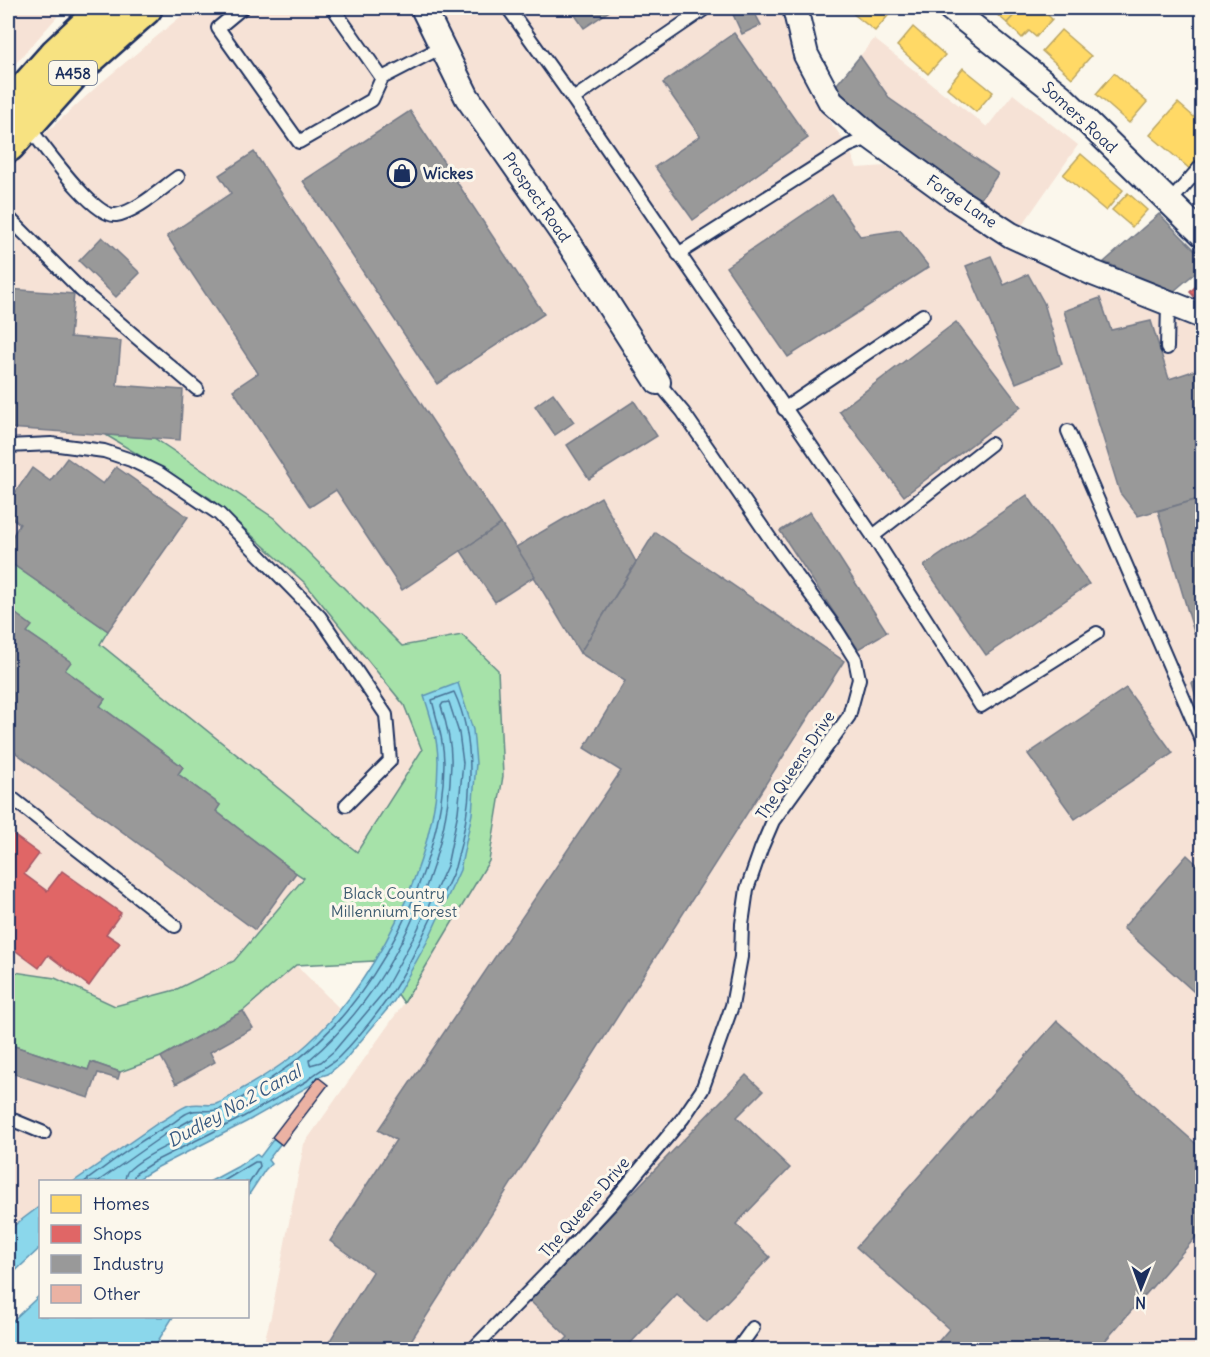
<svg xmlns="http://www.w3.org/2000/svg" width="1210" height="1357" viewBox="0 0 1210 1357" font-family="Delius,sans-serif">
	<rect width="100%" height="100%" fill="#fbf7ec"/>
	<filter id="ink" filterUnits="userSpaceOnUse"><feTurbulence type="fractalNoise" baseFrequency=".0167" numOctaves="2"/><feDisplacementMap in="SourceGraphic" scale="12" xChannelSelector="R" yChannelSelector="G"/><feConvolveMatrix kernelMatrix="1 2 1 2 8 2 1 2 1" color-interpolation-filters="sRGB"/></filter>
	<g filter="url(#ink)">
		<g fill="#f6e2d6">
			<polygon points="8,8 65,8 8,72"/>
			<polygon points="191,8 781,8 787,35 799,67 826,116 848,146 857,168 886,166 1004,247 1110,296 1202,328 1202,1349 262,1349 271,1316 304,1144 404,1003 489,861 422,750 357,853 296,965 339,1008 318,1035 281,1065 256,1081 216,1104 187,1106 169,1119 158,1123 73,1181 40,1182 40,1206 8,1230 8,171 19,157 103,81"/>
			<polygon points="874,39 987,127 1013,94 1078,145 1021,227 896,145 833,89"/>
		</g>
		<polygon fill="#a6e2a9" stroke="#608884" stroke-width="1.5" points="106,435 154,438 274,518 402,646 462,635 498,670 503,776 489,861 404,1003 375,961 296,965 243,1011 161,1057 120,1072 91,1062 88,1070 8,1044 8,971 55,978 115,1006 175,990 234,961 304,878 296,873 216,811 220,805 178,774 183,767 100,706 105,699 65,670 70,662 27,632 31,626 8,608 8,561 108,631 100,644 357,852 422,750 404,705 305,583 210,498"/>
		<g fill="#8bd7eb" stroke="#5e94b3" stroke-width="1.5">
			<path d="M458,683L473,730L476,763L472,814L460,870L427,942L394,1001L344,1061L328,1074L318,1077L311,1085L246,1122L158,1167L135,1181L73,1182L158,1123C168,1119 179,1108 189,1105C198,1103 208,1106 216,1104C224,1101 233,1095 240,1090C260,1079 279,1067 297,1053C373,992 438,860 438,762C438,739 431,717 424,696Z"/>
			<polygon points="300,1104 307,1109 268,1160 271,1164 265,1170 248,1196 248,1182 209,1182 237,1167 256,1154 260,1157"/>
			<polygon points="40,1206 40,1248 8,1278 8,1230"/>
			<polygon points="40,1295 40,1316 173,1317 153,1349 8,1349 8,1325"/>
		</g>
		<g fill="#ffd966" stroke="#bba664" stroke-width="1.5">
			<polygon points="846,8 888,8 892,11 875,31"/>
			<polygon points="989,8 1021,8 1007,23"/>
			<polygon points="1021,8 1040,8 1052,19 1036,37 1029,31 1022,38 1007,23"/>
			<polygon points="913,27 945,55 928,74 897,46"/>
			<polygon points="1061,30 1091,56 1072,78 1042,51"/>
			<polygon points="963,68 993,92 976,112 947,88"/>
			<polygon points="1114,73 1147,102 1129,123 1096,94"/>
			<polygon points="1178,103 1202,124 1202,157 1191,170 1150,135"/>
			<polygon points="1081,154 1123,190 1106,211 1063,175"/>
			<polygon points="1128,193 1147,210 1132,227 1112,210"/>
		</g>
		<g fill="#e06666" stroke="#a55664" stroke-width="1.5">
			<polygon points="1202,280 1202,305 1190,292"/>
			<polygon points="8,831 39,854 24,874 47,891 62,871 121,913 106,934 120,943 89,986 48,955 39,968 8,945"/>
		</g>
		<g fill="#999" stroke="#737987" stroke-width="1.5">
			<polygon points="570,8 614,8 584,28"/>
			<polygon points="730,8 752,8 761,25 742,34"/>
			<polygon points="734,33 808,138 693,220 655,167 700,136 663,83"/>
			<polygon points="860,56 890,99 998,174 980,200 890,140 833,89"/>
			<polygon points="410,111 544,314 437,384 303,181"/>
			<polygon points="254,152 501,524 402,590 336,490 310,507 233,390 258,373 167,236 231,193 219,175"/>
			<polygon points="832,195 860,236 900,230 929,267 788,357 726,267"/>
			<polygon points="1159,214 1202,257 1202,267 1174,291 1104,262"/>
			<polygon points="102,237 140,273 116,297 79,261"/>
			<polygon points="991,256 1004,285 1028,274 1044,303 1062,364 1016,383 966,266"/>
			<polygon points="8,289 74,294 70,337 121,341 117,385 183,390 180,440 8,428"/>
			<polygon points="1100,298 1111,330 1151,321 1169,379 1202,368 1202,498 1138,516 1120,493 1064,311"/>
			<polygon points="956,322 1021,407 904,496 839,411"/>
			<polygon points="553,393 574,422 555,435 535,406"/>
			<polygon points="634,401 657,436 589,479 567,445"/>
			<polygon points="67,458 103,484 116,467 188,517 108,631 8,561 8,543 20,524 8,515 8,503 32,468 50,481"/>
			<polygon points="1027,495 1089,584 986,655 924,566"/>
			<polygon points="601,497 636,562 580,653 516,547"/>
			<polygon points="1202,498 1202,659 1158,511"/>
			<polygon points="810,512 887,632 858,649 780,531"/>
			<polygon points="501,524 535,576 495,602 461,551"/>
			<polygon points="655,532 844,661 405,1350 324,1350 373,1272 330,1241 396,1140 378,1130 621,771 584,748 625,681 580,653"/>
			<polygon points="8,608 32,626 27,632 71,662 65,670 105,699 100,706 183,767 178,774 220,805 216,811 296,873 255,930 8,747"/>
			<polygon points="1202,680 1202,718 1192,683"/>
			<polygon points="1126,688 1173,753 1075,819 1028,754"/>
			<polygon points="1187,855 1202,869 1202,999 1123,928"/>
			<polygon points="243,1011 253,1028 210,1052 215,1062 176,1084 161,1057"/>
			<polygon points="1057,1021 1202,1149 1202,1230 1097,1350 931,1350 949,1329 856,1247"/>
			<polygon points="8,1044 88,1070 91,1062 120,1072 118,1079 98,1073 89,1098 8,1072"/>
			<polygon points="746,1075 763,1091 737,1117 790,1168 736,1224 770,1257 707,1322 677,1294 624,1350 556,1350 568,1337 529,1300"/>
		</g>
		<g fill="none" stroke-linecap="round" stroke-linejoin="round">
			<g stroke="#487296" stroke-width="1.5">
				<path d="M449,702L459,733L463,763L458,812L447,866L415,935L383,993L334,1051L321,1062L310,1065L309,1060C390,992 448,870 451,764C452,744 447,725 441,706L443,703Z"/>
				<path d="M84,1182C112,1162 140,1140 171,1124C177,1121 183,1114 190,1112C198,1109 208,1112 217,1110C234,1106 267,1081 283,1070C373,1010 443,870 444,763C444,741 437,721 432,700L454,692C479,745 471,812 455,867C451,879 444,892 438,904C423,935 408,969 389,997C376,1015 355,1041 339,1057C329,1067 316,1071 307,1081L243,1117L155,1161L135,1174L132,1182"/>
				<path d="M97,1182L164,1135L192,1119H215L214,1123C190,1136 150,1151 130,1169C126,1172 125,1176 125,1182"/>
				<polyline points="222,1182 255,1162 259,1162 260,1166 248,1185"/>
			</g>
		</g>
		<polygon fill="#ebb2a3" stroke="#1b2f5e" stroke-width="1.5" points="318,1077 328,1085 282,1145 272,1137"/>
		<g fill="none" stroke-linecap="round" stroke-linejoin="round">
			<g stroke="#1b2f5e" stroke-width="16">
				<g id="lane">
					<polyline points="242,8 218,28 299,142 372,100 382,78 442,47"/>
					<polyline points="333,8 382,78"/>
					<polyline points="508,8 573,99 873,536 981,706 1097,633"/>
					<polyline points="573,99 703,10"/>
					<path d="M27,125C42,143 93,218 116,215C136,212 161,189 178,177"/>
					<polyline points="1170,202 1202,165"/>
					<polyline points="8,217 81,290 197,389"/>
					<polyline points="678,254 848,146 871,137"/>
					<polyline points="1167,348 1168,304"/>
					<polyline points="784,409 923,315"/>
					<polyline points="1068,431 1202,741"/>
					<polyline points="8,446 51,444 104,451 131,460 160,474 219,514 320,617 386,715 390,761 346,805"/>
					<polyline points="873,536 991,444"/>
					<polyline points="8,795 175,926"/>
					<polyline points="8,1118 44,1133"/>
					<polyline points="472,1350 547,1273 612,1203 683,1118 702,1090 732,1006 741,957 742,924 747,889 761,849 773,821 849,716 859,679 855,659 836,629 778,550 683,412 658,382"/>
					<polyline points="737,1350 753,1328"/>
				</g>
			</g>
			<g stroke="#1b2f5e" stroke-width="28">
				<g id="street">
					<polyline points="423,8 467,97 567,240 658,382"/>
					<polyline points="795,8 806,55 831,102 871,137 959,201 1011,235 1093,273 1202,316"/>
					<polyline points="950,8 1062,97 1202,234"/>
				</g>
			</g>
			<g stroke="#1b2f5e" stroke-width="38">
				<g id="highway">
					<polyline points="8,109 57,54 106,8"/>
					<polyline points="8,145 77,68 145,8"/>
				</g>
			</g>
			<use href="#lane" stroke="#fbf7ec" stroke-width="12"/>
			<use href="#street" stroke="#fbf7ec" stroke-width="24"/>
			<use href="#highway" stroke="#f7e281" stroke-width="33"/>
		</g>
	</g>
	<defs>
		<g id="shop-ring" transform="scale(1.5)"><circle r="9.5" fill="#fbf7ec" stroke="#1b2f5e" stroke-width="1.5"/><path d="M-5-2.5h2.3a2.7 3.5 0 0 1 5.4 0H5L5.5 6h-11ZM-1.5-2.5h3a1.5 2.3 0 0 0-3 0Z" fill="#1b2f5e"/></g>
	</defs>
	<g fill-rule="evenodd">
		<use href="#shop-ring" x="402" y="173"/>
	</g>
	<g text-anchor="middle" dominant-baseline="central" stroke-width="6" stroke-linejoin="round" paint-order="stroke">
		<rect fill="#fbf7ec" stroke="#5e6b89" stroke-width="1.5" x="49" y="61" width="48" height="24" rx="4.5"/>
		<g font-size="15" font-weight="bold" fill="#1b2f5e">
			<text x="73" y="73">A458</text>
		</g>
		<g font-size="16" fill="#1b2f5e" stroke="#fbf7ec">
			<text transform="translate(1080 117) rotate(43)">Somers Road</text>
			<text transform="translate(537 197) rotate(55)">Prospect Road</text>
			<text transform="translate(962 201) rotate(34)">Forge Lane</text>
			<text transform="translate(795 765) rotate(-56)">The Queens Drive</text>
			<text transform="translate(584 1207) rotate(-49)">The Queens Drive</text>
		</g>
		<g font-size="16" font-weight="bold" fill="#1b2f5e" stroke="#fbf7ec" text-anchor="start">
			<text x="423" y="173">Wickes</text>
		</g>
		<g font-size="16" fill="#3e5c71" stroke="#fbf7ec">
			<text x="394" y="893">Black Country<tspan x="394" dy="18">Millennium Forest</tspan></text>
		</g>
		<g font-size="18" font-style="italic" fill="#375981" stroke="#fbf7ec">
			<text transform="translate(234 1106) rotate(-29)">Dudley No.2 Canal</text>
		</g>
	</g>
	<rect width="1210" height="1357" fill="none" stroke="#fbf7ec" stroke-width="30"/>
	<rect x="15" y="15" width="1180" height="1327" fill="none" stroke="#1b2f5e" stroke-width="2" filter="url(#ink)"/>
	<rect x="39" y="1180" width="210" height="138" fill="#fbf7ec" stroke="#a1a7b3" stroke-width="1.5"/>
	<rect x="51" y="1195" width="30" height="18" fill="#ffd966" stroke="#a1a7b3" stroke-width="1.5"/>
	<text x="93" y="1210" font-size="18" fill="#1b2f5e">Homes</text>
	<rect x="51" y="1225" width="30" height="18" fill="#e06666" stroke="#a1a7b3" stroke-width="1.5"/>
	<text x="93" y="1240" font-size="18" fill="#1b2f5e">Shops</text>
	<rect x="51" y="1255" width="30" height="18" fill="#999999" stroke="#a1a7b3" stroke-width="1.5"/>
	<text x="93" y="1270" font-size="18" fill="#1b2f5e">Industry</text>
	<rect x="51" y="1285" width="30" height="18" fill="#ebb2a3" stroke="#a1a7b3" stroke-width="1.5"/>
	<text x="93" y="1300" font-size="18" fill="#1b2f5e">Other</text>
	<g transform="translate(1141 1288) rotate(181)" stroke="#fbf7ec" stroke-width="4.5" paint-order="stroke">
	<path d="M0-4.5L10 22L0 15L-10 22Z" fill="#1b2f5e"/>
	<text y="-9" font-size="16" font-weight="bold" text-anchor="middle" fill="#1b2f5e">N</text>
	</g>
</svg>
